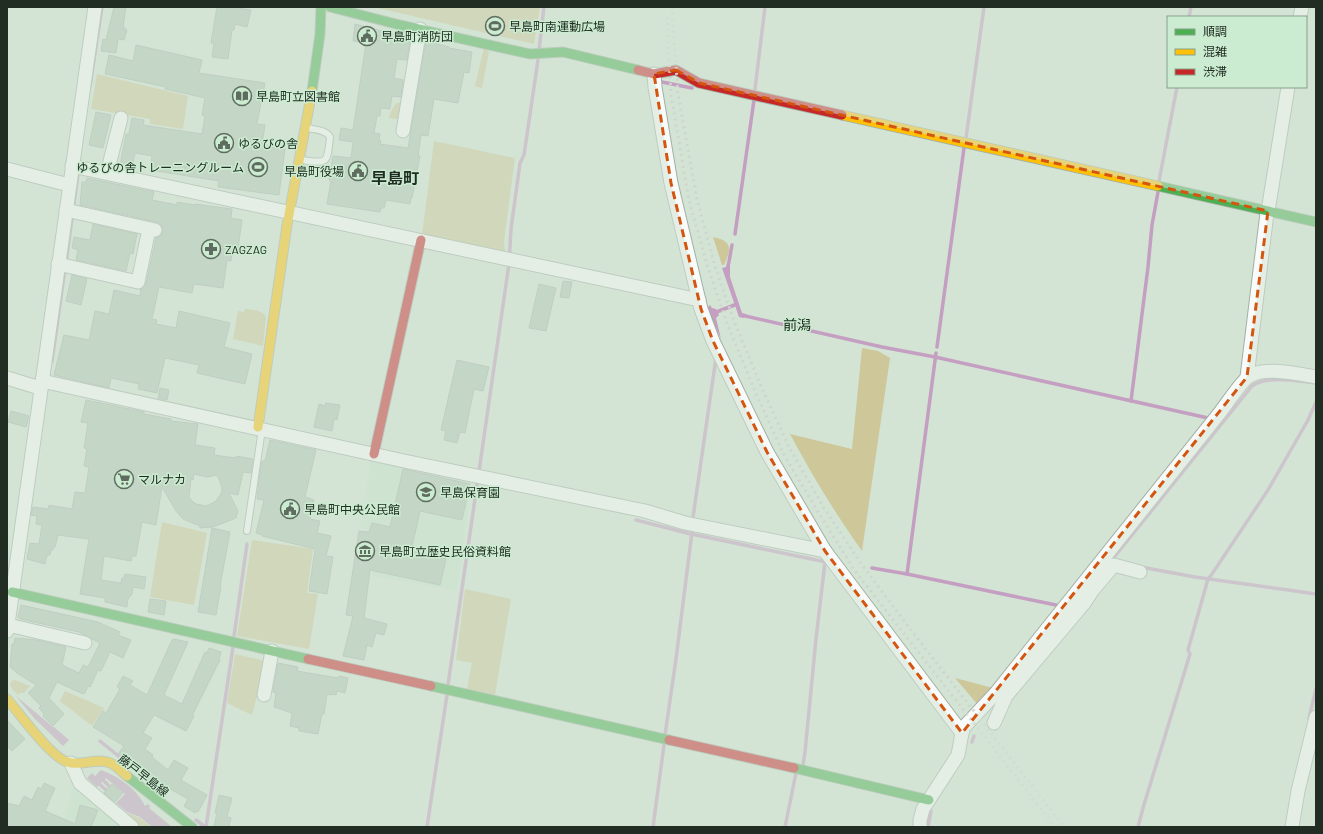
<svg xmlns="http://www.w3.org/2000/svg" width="1323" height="834" viewBox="0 0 1323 834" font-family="Barlow,'Noto Sans JP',sans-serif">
	<rect width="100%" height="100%" fill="#d3e4d5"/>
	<g fill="#c7e3cb">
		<polygon points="371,460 471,483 457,590 372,576 380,531 360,528"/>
		<polygon points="74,785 122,827 22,827 27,802 64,818"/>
	</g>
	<g fill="#cec79a">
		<polygon points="373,7 540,7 534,44"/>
		<polygon points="484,47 489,52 482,88 475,86"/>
		<polygon points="97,74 188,96 183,129 150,124 150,119 91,109"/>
		<polygon points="405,84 401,117 397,119 389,118 390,113 396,103 399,103 401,100"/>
		<polygon points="434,141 515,158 504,241 505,253 422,235"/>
		<path d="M713,237C732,241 732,248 724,265H722Z"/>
		<path d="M245,309C253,310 262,310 266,317L263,346L233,339L238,311L244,312Z"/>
		<path d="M862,348L878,351L890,358L862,551C835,513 812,475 790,434L852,449Z"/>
		<polygon points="162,522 207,533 194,605 150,597"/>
		<polygon points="252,540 313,549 307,593 318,594 309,649 237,636"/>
		<polygon points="465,589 511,599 495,695 467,689 472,663 456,660"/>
		<polygon points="235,654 266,661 252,715 227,703"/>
		<polygon points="955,678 993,688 978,705"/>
		<polygon points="15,680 30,686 24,693 20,693 18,695 13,690 10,685 11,681"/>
		<polygon points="65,691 104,708 92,726 60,701"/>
		<polygon points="128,813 140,818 151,827 142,827"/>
	</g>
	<g fill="#c49fc1">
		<polygon points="727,263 730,264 730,277 742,313 746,314 744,318 739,317 722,268 726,267"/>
		<polygon points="710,305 712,308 716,309 719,315 716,318 721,339 708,311 708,307"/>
		<polygon points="16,696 53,727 54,727 69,740 63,746 35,719"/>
		<path d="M101,770C119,777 136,788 145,806L148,804L150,806L149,808L172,827H152L140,817L127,812L116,803L125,794L106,778L97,787L87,778L92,773L95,776Z"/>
	</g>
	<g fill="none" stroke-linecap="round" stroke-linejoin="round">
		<g stroke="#c49fc1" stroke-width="3.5">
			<polyline points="1189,17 1191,7"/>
			<polyline points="539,50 544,7"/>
			<polyline points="657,81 692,88"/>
			<polyline points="90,86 102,7"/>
			<polyline points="755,89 765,7"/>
			<polyline points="966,138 984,7"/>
			<polyline points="1159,181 1177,87"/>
			<polyline points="735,234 754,100"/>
			<polyline points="66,263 78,174"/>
			<polyline points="728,267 732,245"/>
			<polyline points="714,313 737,304"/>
			<polyline points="741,315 882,347 935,357 1208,418"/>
			<polyline points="937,347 964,148"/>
			<polyline points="52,361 65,269"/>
			<polyline points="1131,401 1148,267 1152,225 1158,192"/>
			<polyline points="693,517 716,358"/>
			<polyline points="636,520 691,534 826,562"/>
			<path d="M1111,561L1252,386C1267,375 1298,381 1316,383"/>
			<polyline points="1141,567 1195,577 1316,594"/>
			<polyline points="872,568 907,574 1056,605"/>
			<polyline points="907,574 936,353"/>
			<polyline points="234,636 247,544"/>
			<polyline points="448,685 509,264 511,229 520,163 524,155 538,60"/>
			<polyline points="1309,718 1316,689"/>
			<polyline points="665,735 676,659 692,532"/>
			<polyline points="100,741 158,788"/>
			<polyline points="972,742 974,736"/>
			<polyline points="803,765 805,752 816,639 825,562"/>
			<polyline points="101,778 109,786"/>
			<polyline points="97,782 106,790"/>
			<polyline points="196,820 205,827"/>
			<polyline points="206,827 233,647"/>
			<polyline points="427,827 447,695"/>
			<polyline points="653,827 664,745"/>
			<polyline points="785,827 796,773"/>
			<polyline points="928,827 931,811"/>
			<polyline points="1138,827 1143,808 1190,654 1188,650 1208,579 1212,574 1268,490 1308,420 1316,402"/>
		</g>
	</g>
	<g fill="#b2c7b5" stroke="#a7b4a8" fill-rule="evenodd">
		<polygon points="114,7 126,7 123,27 125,28 125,30 127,30 124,40 118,39 116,53 101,51 103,39 106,40"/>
		<polygon points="217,7 232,7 251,10 247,27 235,24 234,30 232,30 228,59 212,57 214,43 211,43"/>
		<polygon points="355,24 405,37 404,40 410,41 407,60 397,59 394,78 403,80 401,97 392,96 390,109 381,108 380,116 377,116 374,133 380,134 379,141 381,141 380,144 408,148 426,41 449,47 449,48 472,52 469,73 464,72 458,103 434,99 428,136 421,135 418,156 420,156 412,198 411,198 410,204 386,200 384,208 381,208 380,212 327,204 331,181 329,180 333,156 351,158 353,142 339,140 341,128 353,130 366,43 353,41"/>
		<polygon points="136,45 202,60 199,73 265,83 257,124 265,125 262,145 285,149 279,195 218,187 219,181 150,170 152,156 135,153 132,167 120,165 126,134 129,134 132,118 144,120 143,125 202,134 205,116 202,115 205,98 165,89 166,87 105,74 109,55 133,61"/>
		<polygon points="96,112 111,115 103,148 89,145"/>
		<polygon points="87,178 154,192 152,200 177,205 177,202 195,205 195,204 232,209 231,218 242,220 238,248 233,248 231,261 227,260 223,288 194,284 192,293 159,287 152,319 157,320 156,324 176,328 179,311 230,323 224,347 252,354 245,384 197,373 199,365 165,358 157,393 138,389 139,384 111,378 109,388 54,375 64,335 89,340 95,311 109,314 114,290 140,296 141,289 146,284 156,238 161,236 163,231 161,224 157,222 80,205 82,182 86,182"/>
		<polygon points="93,224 137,234 133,254 130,253 126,271 76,260 78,250 72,248 74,237 90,240"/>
		<polygon points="72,275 87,279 81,305 66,301"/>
		<polygon points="563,281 572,282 569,298 560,297"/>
		<polygon points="539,284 556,288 546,331 529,328"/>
		<polygon points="457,360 489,367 483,391 474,389 465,433 460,432 457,443 444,440 446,431 441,430"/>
		<polygon points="160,388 169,390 167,400 158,398"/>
		<path d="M86,400L144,412V414L171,419V421L198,424L195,445L215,448L214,455L236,458V456L253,459L251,473L243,472L238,495L229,493L238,511L236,518L213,527L200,528V526L183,519L176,511L162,487L156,525L142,522L136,556H132L131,561L104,556L101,580L121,583L122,578H124L125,574L146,577L144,589L133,587L132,594L128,599L127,607L105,602V598L80,594L89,539L58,535L55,547H53V550H51L50,555H47L45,564L27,559L30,543L39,544L42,525L36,524L37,516L31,515L33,507L48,509L49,505L72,509L75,492L85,493L89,467L84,466L87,449L84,448L88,423L81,422ZM194,474L207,477L217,475L221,484L222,489L221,494L215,502L206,506L196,504L192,501L189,497L191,479L193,480Z"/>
		<polygon points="326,403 340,405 337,420 334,419 332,431 314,427 319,404 325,406"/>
		<polygon points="11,411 29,416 26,427 8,422"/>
		<polygon points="270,440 316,450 305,497 314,500 310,519 320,521 317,533 331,536 326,556 333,557 327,594 309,591 315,549 262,536 262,535 256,533 264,500 257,499 260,473 262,461 265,461"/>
		<polygon points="403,469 470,484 462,520 420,511 411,551 446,559 440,585 370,570 364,618 387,624 384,635 376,633 372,647 367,645 364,660 343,656 353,616 346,615 359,531 369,532 372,523 390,527"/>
		<polygon points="212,528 230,532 220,586 221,586 216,615 198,612"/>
		<polygon points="150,599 166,601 164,615 148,612"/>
		<polygon points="21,605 98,622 120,632 118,635 131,640 123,658 110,652 101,671 98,670 90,687 88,686 85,693 83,694 57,682 49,698 64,714 53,726 43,716 44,714 39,708 41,706 28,693 36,685 17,673 10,667 12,644 14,644 15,638 37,640 66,647 62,665 79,673 83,665 88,667 100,643 79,632 20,619 18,617"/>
		<polygon points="174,639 188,642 164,695 182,704 205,652 207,653 209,648 221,652 219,659 220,660 192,716 194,716 186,731 154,715 143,733 152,738 145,749 153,755 152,757 168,770 174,760 188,768 181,780 207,795 198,812 196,811 195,813 184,806 188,799 163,785 160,788 128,762 129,761 118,754 124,746 93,727 103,711 106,713 120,689 117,687 123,676 133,681 130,685 147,695 172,640"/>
		<polygon points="278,663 298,667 297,671 338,678 339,676 348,678 345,693 337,691 336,695 333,694 332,695 327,694 324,714 322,714 318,734 299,731 299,728 290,726 292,713 274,707 276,693 273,692"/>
		<polygon points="7,720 25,739 12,751 7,746"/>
		<polygon points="44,783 55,788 45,811 75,824 80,805 98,810 91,827 7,827 7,803 19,806 24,796 32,800 38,787 41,789"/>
		<polygon points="112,784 123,793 115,802 104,793"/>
		<polygon points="219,795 232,798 227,817 231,818 229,827 214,827 217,813 215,813"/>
	</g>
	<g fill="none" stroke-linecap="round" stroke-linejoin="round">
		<g stroke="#a3b0a5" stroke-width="8">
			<g id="lane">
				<path d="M302,160C329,164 327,163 330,137C326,130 316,130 308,128"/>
				<polyline points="247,531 262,429"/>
			</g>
		</g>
		<g stroke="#a3b0a5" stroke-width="15">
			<g id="street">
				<polyline points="1300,17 1302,7"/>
				<polyline points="654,74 655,87 671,183 701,309 713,341 767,452 825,551 962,733"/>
				<polyline points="403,131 420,29"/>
				<polyline points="72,166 699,300"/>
				<polyline points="7,169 69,185"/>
				<polyline points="107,173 121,118"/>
				<polyline points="66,210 155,230"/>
				<polyline points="1268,211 1288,87"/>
				<polyline points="58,264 138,282 149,229"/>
				<polyline points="1247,377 1267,213"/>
				<polyline points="7,378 40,388"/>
				<polyline points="42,381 404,461 645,511 685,523 825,551"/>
				<polyline points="8,625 85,643"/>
				<polyline points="7,631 95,7"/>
				<polyline points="264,695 272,651"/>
				<polyline points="994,723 1006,696 1085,602 1092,591 1114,565 1140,572"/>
				<polyline points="71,763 80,783 132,827"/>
				<path d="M920,827V820L923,809L958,755L962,733L964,727L995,694L1218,415C1226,405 1238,386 1247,378C1261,365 1298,374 1316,377"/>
				<polyline points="1292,827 1298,791 1316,717"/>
			</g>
		</g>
		<g stroke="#a3b0a5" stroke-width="11">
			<g id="fast">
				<polyline points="330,7 396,24 530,54 563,52 638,70"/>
				<polyline points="312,91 320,34 321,7"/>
				<polyline points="1158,186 1316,222"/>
				<polyline points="12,592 308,659"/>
				<polyline points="431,686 669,740"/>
				<polyline points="794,768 929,800"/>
				<polyline points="127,776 192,827"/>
			</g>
		</g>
		<g stroke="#a3b0a5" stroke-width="11">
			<g id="slow">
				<polyline points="842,115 1158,186"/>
				<polyline points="258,427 287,225 312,91"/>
				<path d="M7,699C20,714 50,756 67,762C81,767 96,757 110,763C116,765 122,772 127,776"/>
			</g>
		</g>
		<g stroke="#a3b0a5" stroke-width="11">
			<g id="jam">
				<polyline points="638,70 654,74 676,70 699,83 842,115"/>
				<polyline points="374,454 421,240"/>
				<polyline points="308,659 431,686"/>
				<polyline points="669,740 794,768"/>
			</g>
		</g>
		<use href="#lane" stroke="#f8fbf9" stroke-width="6"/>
		<use href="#street" stroke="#f8fbf9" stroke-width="13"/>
		<use href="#fast" stroke="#4caf50" stroke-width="9"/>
		<use href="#slow" stroke="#ffc107" stroke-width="9"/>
		<use href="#jam" stroke="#c62828" stroke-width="9"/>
		<g stroke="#cfd4cf" stroke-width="3" stroke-dasharray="2 4" stroke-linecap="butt">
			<polyline points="672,7 678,94 697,199 715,266 734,321 761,386 790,449 824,508 862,565 911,630 1064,827"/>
			<polyline points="667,17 671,95 689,200 708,268 727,323 754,389 783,453 818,512 855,571 1055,827"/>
		</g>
	</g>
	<path d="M0 0H1323V834H0ZM676,70L699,83L1268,211L1247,377L962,733L825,551L767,452L713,341L701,309L671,183L654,74Z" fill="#d3e4d5" fill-opacity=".55" fill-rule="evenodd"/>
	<path fill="none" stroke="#d4550e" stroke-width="3" stroke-dasharray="8 5" stroke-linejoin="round" d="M676,70L699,83L1268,211L1247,377L962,733L825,551L767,452L713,341L701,309L671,183L654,74Z"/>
	<defs>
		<g id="stadium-ring" transform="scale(1)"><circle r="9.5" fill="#cbecd0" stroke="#5f6d61" stroke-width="1.5"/><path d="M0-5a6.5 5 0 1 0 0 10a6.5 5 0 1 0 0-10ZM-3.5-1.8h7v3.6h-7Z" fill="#5f6d61"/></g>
		<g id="civic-ring" transform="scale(1)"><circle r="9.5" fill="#cbecd0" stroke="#5f6d61" stroke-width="1.5"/><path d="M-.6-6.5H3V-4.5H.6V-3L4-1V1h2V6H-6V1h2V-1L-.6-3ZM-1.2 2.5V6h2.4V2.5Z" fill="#5f6d61"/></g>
		<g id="library-ring" transform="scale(1)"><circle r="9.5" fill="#cbecd0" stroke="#5f6d61" stroke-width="1.5"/><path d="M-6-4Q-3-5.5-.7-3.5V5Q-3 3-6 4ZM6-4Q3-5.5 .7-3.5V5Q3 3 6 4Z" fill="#5f6d61"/></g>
		<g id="pharmacy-ring" transform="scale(1)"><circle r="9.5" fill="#cbecd0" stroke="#5f6d61" stroke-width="1.5"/><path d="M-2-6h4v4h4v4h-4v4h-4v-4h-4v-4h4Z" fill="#5f6d61"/></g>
		<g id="supermarket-ring" transform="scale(1)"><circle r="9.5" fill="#cbecd0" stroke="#5f6d61" stroke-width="1.5"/><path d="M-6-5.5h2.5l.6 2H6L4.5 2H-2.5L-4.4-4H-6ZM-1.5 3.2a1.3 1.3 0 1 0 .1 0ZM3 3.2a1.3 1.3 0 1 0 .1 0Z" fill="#5f6d61"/></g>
		<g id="school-ring" transform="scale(1)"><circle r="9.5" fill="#cbecd0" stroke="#5f6d61" stroke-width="1.5"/><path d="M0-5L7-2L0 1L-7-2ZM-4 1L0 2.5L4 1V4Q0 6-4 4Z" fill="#5f6d61"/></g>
		<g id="museum-ring" transform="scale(1)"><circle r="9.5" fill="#cbecd0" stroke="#5f6d61" stroke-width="1.5"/><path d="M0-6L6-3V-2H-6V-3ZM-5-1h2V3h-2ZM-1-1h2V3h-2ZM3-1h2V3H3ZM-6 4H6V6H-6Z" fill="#5f6d61"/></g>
	</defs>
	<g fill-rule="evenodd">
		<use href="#stadium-ring" x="495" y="26"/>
		<use href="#civic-ring" x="367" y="36"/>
		<use href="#library-ring" x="242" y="96"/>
		<use href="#civic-ring" x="224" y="143"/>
		<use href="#stadium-ring" x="258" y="167"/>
		<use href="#civic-ring" x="358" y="171"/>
		<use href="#pharmacy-ring" x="211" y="249"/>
		<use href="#supermarket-ring" x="124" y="479"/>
		<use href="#school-ring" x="426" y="492"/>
		<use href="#civic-ring" x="290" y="509"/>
		<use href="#museum-ring" x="365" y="551"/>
	</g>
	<g text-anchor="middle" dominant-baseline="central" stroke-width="3" stroke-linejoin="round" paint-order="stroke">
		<g font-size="12" fill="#212d23" stroke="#cbecd0" text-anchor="start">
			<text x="509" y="26">早島町南運動広場</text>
			<text x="381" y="36">早島町消防団</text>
			<text x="256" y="96">早島町立図書館</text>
			<text x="238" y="143">ゆるびの舎</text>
			<text x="244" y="167" text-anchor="end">ゆるびの舎トレーニングルーム</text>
			<text x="344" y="171" text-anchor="end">早島町役場</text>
			<text x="225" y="249">ZAGZAG</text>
			<text x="138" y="479">マルナカ</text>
			<text x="440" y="492">早島保育園</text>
			<text x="304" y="509">早島町中央公民館</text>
			<text x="379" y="551">早島町立歴史民俗資料館</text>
		</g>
		<g font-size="12" fill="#212d23" stroke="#cbecd0">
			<text transform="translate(144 775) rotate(38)">藤戸早島線</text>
		</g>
		<g font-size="14" fill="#212d23" stroke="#cbecd0">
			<text x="797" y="324">前潟</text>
		</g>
		<g font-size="16" font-weight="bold" fill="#212d23" stroke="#cbecd0">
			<text x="395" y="177">早島町</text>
		</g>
	</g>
	<rect width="1323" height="834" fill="none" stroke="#212d23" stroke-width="16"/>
	<rect x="1167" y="16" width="140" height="72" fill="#cbecd0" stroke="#87a08b"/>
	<rect x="1175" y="29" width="20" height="6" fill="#4caf50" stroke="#87a08b"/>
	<text x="1203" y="36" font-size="12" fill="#212d23">順調</text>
	<rect x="1175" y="49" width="20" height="6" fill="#ffc107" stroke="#87a08b"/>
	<text x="1203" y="56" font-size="12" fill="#212d23">混雑</text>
	<rect x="1175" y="69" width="20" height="6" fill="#c62828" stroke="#87a08b"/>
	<text x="1203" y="76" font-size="12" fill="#212d23">渋滞</text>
</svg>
